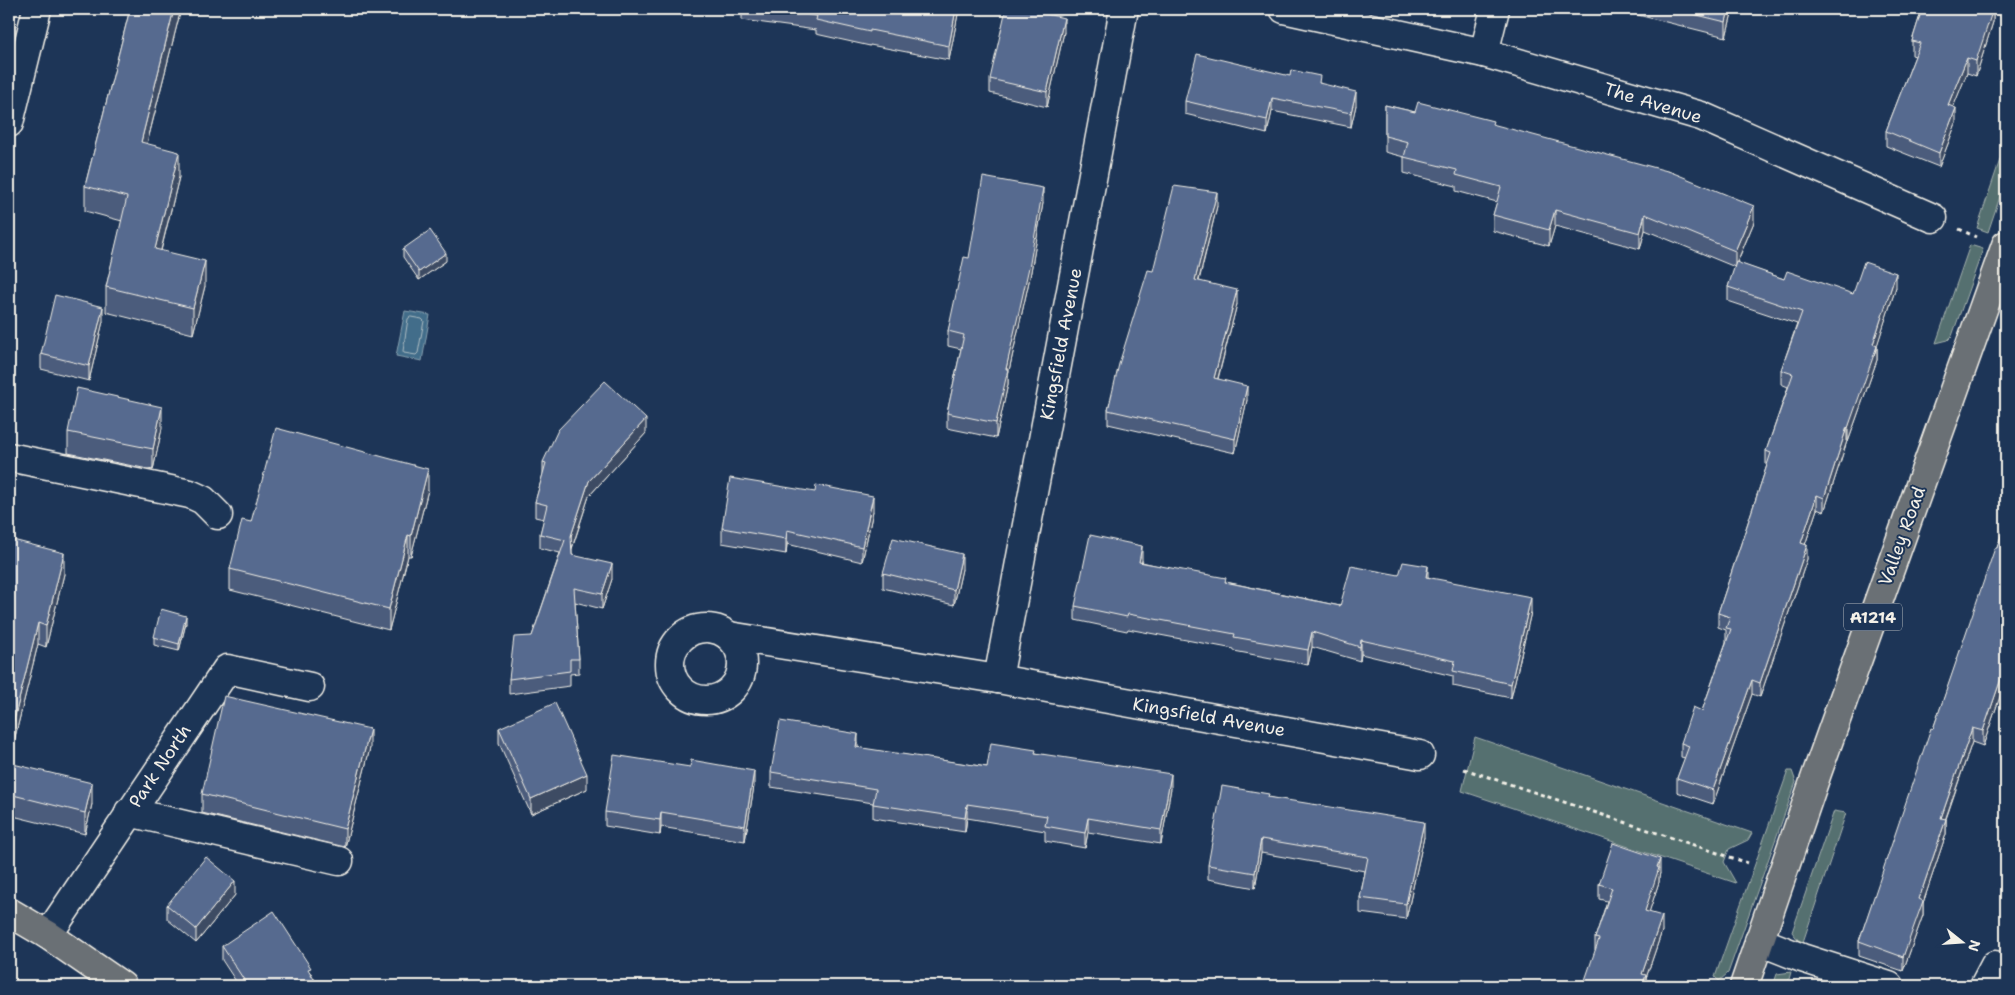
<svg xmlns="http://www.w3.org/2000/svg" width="2015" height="995" viewBox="0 0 2015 995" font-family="'Shantell Sans',sans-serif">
	<rect width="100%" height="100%" fill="#1d3557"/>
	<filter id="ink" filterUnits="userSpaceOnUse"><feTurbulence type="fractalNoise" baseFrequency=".02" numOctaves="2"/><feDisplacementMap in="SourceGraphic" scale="10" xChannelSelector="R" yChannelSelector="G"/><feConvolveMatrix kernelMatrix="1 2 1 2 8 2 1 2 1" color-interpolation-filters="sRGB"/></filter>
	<g filter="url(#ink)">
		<g fill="#54706f" stroke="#a4b0ac">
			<polygon points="2006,142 2006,179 1988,232 1977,228"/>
			<polygon points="1970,245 1983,249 1952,336 1948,340 1936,343"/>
			<polygon points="1475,737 1752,833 1748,840 1729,849 1724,862 1736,883 1462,791"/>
			<polygon points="1788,771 1792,771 1796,782 1728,973 1719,981 1715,977"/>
			<polygon points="1834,811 1846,813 1802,945 1792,932"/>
			<polygon points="1791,972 1787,986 1773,986 1777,974"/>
		</g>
		<polygon fill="#426d8a" stroke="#89a2b0" points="405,311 430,315 422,361 396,356"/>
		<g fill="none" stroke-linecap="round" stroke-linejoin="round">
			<polygon stroke="#adbcc2" stroke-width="1" points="411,317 422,319 424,321 418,353 416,355 404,353 403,351 408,319"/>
			<g stroke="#f4f1e8" stroke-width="31">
				<g id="minor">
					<polyline points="1284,9 1484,53 1701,116 1933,218"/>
					<polyline points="1484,53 1495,9"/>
					<polyline points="9,123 37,9"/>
					<polyline points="9,457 190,494 203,500 218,515"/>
					<circle cx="706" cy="664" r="36"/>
					<polyline points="729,636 998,679 1420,755"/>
					<polyline points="998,679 1124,9"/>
					<polyline points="129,812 339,861"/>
					<polyline points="48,935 227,669 310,687"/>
					<polyline points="1759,941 1802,958 1889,986"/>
					<polyline points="1984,986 1995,965"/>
				</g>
			</g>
			<g stroke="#f4f1e8" stroke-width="31">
				<g id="major">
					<polyline points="9,912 48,935 122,986"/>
					<polyline points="1744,986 1817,773 2006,245"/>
				</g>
			</g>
			<g stroke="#f4f1e8" stroke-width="3" stroke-dasharray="4 4" stroke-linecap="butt">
				<polyline points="1959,229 1976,237"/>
				<polyline points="1464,769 1748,863"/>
			</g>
			<use href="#minor" stroke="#1d3557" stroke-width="28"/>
			<use href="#major" stroke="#6b6f75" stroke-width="28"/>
		</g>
		<g fill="#4b5c7b" stroke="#f4f1e8">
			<polygon points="130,9 181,9 147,144 179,177 161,251 205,286 193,334 106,312 106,287 122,221 85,211 85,186"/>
			<polygon points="739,9 959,9 949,60 870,45 870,46 816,34 816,30 742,20 742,9"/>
			<polygon points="1614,9 1733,9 1726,37"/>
			<polygon points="1922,9 1994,9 1993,13 1993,22 1976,76 1967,73 1953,107 1956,123 1939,167 1886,146 1886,131 1915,56 1912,55 1912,41"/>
			<polygon points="1064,32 1047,107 990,93 990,79"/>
			<polygon points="1320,83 1356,105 1351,127 1272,111 1267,134 1185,114 1185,101"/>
			<polygon points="1385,105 1415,112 1493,125 1754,222 1737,263 1784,279 1853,294 1896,287 1877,345 1877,360 1848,442 1847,441 1824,512 1817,509 1805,545 1807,559 1760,697 1752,694 1713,804 1677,792 1677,778 1685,758 1681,757 1681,743 1702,711 1726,642 1726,630 1718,627 1718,613 1767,465 1766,465 1766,451 1788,387 1781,384 1781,370 1797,324 1728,301 1728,287 1735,267 1645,230 1640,249 1555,226 1549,246 1493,231 1493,215 1497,202 1456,191 1456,186 1404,173 1404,157 1385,152"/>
			<polygon points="1043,203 1030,277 1008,375 1008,384 996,438 947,428 947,413 961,349 948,346 948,331 969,258"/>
			<polygon points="1217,206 1199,281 1237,304 1218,379 1247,400 1235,453 1108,424 1108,410 1153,271"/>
			<polygon points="403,249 446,261 419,280 403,257"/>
			<polygon points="103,321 89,381 41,369 41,354"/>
			<polygon points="162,428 153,470 68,453 68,432"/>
			<polygon points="646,433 589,496 572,549 572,555 612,579 602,609 575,602 579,659 579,673 570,674 570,686 509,694 509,679 532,636 560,553 540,548 540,534 544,519 535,517 535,502 543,474 543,462"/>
			<polygon points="428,490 411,556 408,556 389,630 230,590 230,569 251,522"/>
			<polygon points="873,511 862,562 787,544 786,554 722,543 722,528"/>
			<polygon points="2006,522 2006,685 2004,685 1983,746 1972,742 1946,819 1946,834 1923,903 1923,915 1903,971 1859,956 1859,941 1933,729"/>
			<polygon points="9,539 64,574 46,647 38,644 9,761"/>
			<polygon points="1142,560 1142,562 1226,582 1340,606 1399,575 1428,577 1531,612 1511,698 1453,686 1453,676 1361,654 1360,661 1312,647 1308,665 1234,651 1234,649 1128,629 1127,631 1075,620 1075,606"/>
			<polygon points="962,569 954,605 883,588 883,573"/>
			<polygon points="186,623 179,651 154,645 154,637"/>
			<polygon points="499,728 587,789 531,814 499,743"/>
			<polygon points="370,748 345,847 202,813 202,794"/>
			<polygon points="858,748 987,767 1036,753 1171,788 1161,844 1088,832 1085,848 1045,841 1045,831 967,818 965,832 873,818 873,803 771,787 771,772"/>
			<polygon points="9,763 92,804 85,834 9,815"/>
			<polygon points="690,767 754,786 745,841 661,827 660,835 605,826 605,812"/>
			<polygon points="1269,797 1424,837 1406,919 1360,913 1360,898 1365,871 1261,853 1255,888 1208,879 1208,865"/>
			<polygon points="1660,873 1659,877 1659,882 1649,912 1662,931 1646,978 1646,986 1595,950 1595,938 1607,901 1599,899 1599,884"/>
			<polygon points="235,895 196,943 167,919 167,905"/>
			<polygon points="222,946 311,973 318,986 239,986 222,960"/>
		</g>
		<g fill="#3d4b64" stroke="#f4f1e8">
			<polygon points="174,9 181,9 141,167 141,142"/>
			<polygon points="956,9 959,9 949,60 949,46"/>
			<polygon points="1729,9 1733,9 1726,37 1726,22"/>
			<polygon points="1990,9 1994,9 1993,13 1993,22 1976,76 1976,61"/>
			<polygon points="1064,18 1064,32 1047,107 1047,92"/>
			<polygon points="1967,58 1967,73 1948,120 1948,105"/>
			<polygon points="1356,92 1356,105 1351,127 1351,113"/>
			<polygon points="1272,98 1272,111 1267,134 1267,120"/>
			<polygon points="1956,108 1956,123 1939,167 1939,153"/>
			<polygon points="179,152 179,177 155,274 155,249"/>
			<polygon points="1043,188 1043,203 1030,277 1008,375 1008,384 996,438 996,423 1006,369"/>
			<polygon points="1217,192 1217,206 1195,295 1195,280"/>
			<polygon points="1754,206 1754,222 1735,267 1735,251"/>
			<polygon points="1555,210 1555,226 1549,246 1549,230"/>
			<polygon points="1645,214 1645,230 1640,249 1640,233"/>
			<polygon points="446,253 446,261 419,280 419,272"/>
			<polygon points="205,261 205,286 193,334 193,308"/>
			<polygon points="1896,273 1896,287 1874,355 1877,346 1877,360 1848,442 1848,428 1873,344"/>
			<polygon points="1237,290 1237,304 1214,393 1214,378"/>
			<polygon points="103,307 103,321 89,381 89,366"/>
			<polygon points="1247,386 1247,400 1235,453 1235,439"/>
			<polygon points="162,407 162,428 153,470 153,449"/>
			<polygon points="646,419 646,433 589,496 571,551 571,536 589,481"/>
			<polygon points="1847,427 1847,441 1824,512 1824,498"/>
			<polygon points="428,469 428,490 411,556 411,536"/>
			<polygon points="1817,495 1817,509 1801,557 1801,543"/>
			<polygon points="873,496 873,511 862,562 862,547"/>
			<polygon points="787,530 787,544 786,554 786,539"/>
			<polygon points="408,535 408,556 389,630 389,609"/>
			<polygon points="1807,545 1807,559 1760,697 1760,683"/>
			<polygon points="1142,546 1142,560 1139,576 1139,562"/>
			<polygon points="64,553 64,574 46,647 46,626"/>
			<polygon points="962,554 962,569 954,605 954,590"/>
			<polygon points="612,564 612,579 602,609 602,594"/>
			<polygon points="1428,566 1428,581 1426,577"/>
			<polygon points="1531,597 1531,612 1511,698 1511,684"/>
			<polygon points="186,616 186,623 179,651 179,644"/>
			<polygon points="38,623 38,644 9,761 9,740"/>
			<polygon points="1312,632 1312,647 1308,665 1308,650"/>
			<polygon points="1361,640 1361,654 1360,661 1360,647"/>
			<polygon points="2004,670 2004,685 1983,746 1983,731"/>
			<polygon points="1752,680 1752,694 1713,804 1713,790"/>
			<polygon points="1972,728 1972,742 1941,832 1941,818"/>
			<polygon points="370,729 370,748 345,847 345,829"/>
			<polygon points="858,734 858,748 856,747"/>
			<polygon points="754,771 754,786 745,841 745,826"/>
			<polygon points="587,774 587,789 531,814 531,799"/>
			<polygon points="1171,774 1171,788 1161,844 1161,830"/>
			<polygon points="92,783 92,804 85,834 85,813"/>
			<polygon points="967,804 967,818 965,832 965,818"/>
			<polygon points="661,812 661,827 660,835 660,820"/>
			<polygon points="1088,818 1088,832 1085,848 1085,833"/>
			<polygon points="1946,819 1946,834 1923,903 1923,915 1903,971 1903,957 1919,899"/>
			<polygon points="1424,822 1424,837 1406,919 1406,904"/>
			<polygon points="1261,839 1261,853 1255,888 1255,873"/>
			<polygon points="1660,859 1660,873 1659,877 1659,882 1645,925 1645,911"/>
			<polygon points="235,881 235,895 196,943 196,929"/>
			<polygon points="1662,916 1662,931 1646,978 1646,986 1642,986 1642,974"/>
		</g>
		<g fill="#576b8f" stroke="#f4f1e8">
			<polygon points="130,9 174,9 141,142 179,152 155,249 205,261 193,308 106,287 127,197 85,186"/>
			<polygon points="769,9 956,9 949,46 870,30 870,32 816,20 817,16"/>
			<polygon points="1006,9 1024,9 1064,18 1047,92 990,79"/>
			<polygon points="1672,9 1729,9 1726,22"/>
			<polygon points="1922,9 1993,9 1976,61 1967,58 1948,105 1956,108 1939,153 1886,131 1920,43 1912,41"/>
			<polygon points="1197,54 1290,76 1291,70 1320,76 1319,83 1356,92 1351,113 1272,98 1267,120 1185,101"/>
			<polygon points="1418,102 1493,121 1492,124 1671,172 1754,206 1735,251 1645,214 1640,233 1555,210 1549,230 1493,215 1501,187 1456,175 1457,170 1404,157 1408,142 1385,136 1385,105 1415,112"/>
			<polygon points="983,177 1043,188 1030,263 1006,369 1008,369 996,423 947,413 964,335 948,331 964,257 969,258"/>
			<polygon points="1174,186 1217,192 1195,280 1237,290 1214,378 1247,386 1235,439 1108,410 1119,364 1148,270 1153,271"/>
			<polygon points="430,230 446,253 419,272 403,249"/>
			<polygon points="1736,262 1784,279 1787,271 1853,294 1864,262 1896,273 1873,344 1877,346 1848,428 1847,427 1824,498 1817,495 1801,543 1807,545 1760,683 1752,680 1713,790 1677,778 1689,746 1681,743 1693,707 1702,711 1731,629 1726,628 1730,617 1718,613 1771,453 1766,451 1793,374 1781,370 1802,312 1728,287"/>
			<polygon points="55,295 103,307 89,366 41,354"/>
			<polygon points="605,381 646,419 589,481 571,536 572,555 612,564 602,594 574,588 579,659 570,659 570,671 509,679 514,637 532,636 565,540 540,534 547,505 535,502 546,463 543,462 558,430"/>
			<polygon points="77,388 162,407 153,449 68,432"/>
			<polygon points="276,428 428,469 411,536 408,535 389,609 230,569 242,520 251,522"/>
			<polygon points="730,478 815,492 816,485 873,496 862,547 787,530 786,539 722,528"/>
			<polygon points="2006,522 2006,671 2004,670 1983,731 1972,728 1941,818 1946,819 1919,899 1923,901 1903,957 1859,941 1931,728 1933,729 1953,671 1995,548 1997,548"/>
			<polygon points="1090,535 1142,546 1139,562 1226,578 1225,582 1340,606 1351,566 1399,575 1403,562 1428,566 1426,577 1531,597 1511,684 1453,671 1455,661 1361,640 1360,647 1312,632 1308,650 1234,637 1235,634 1128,614 1127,617 1075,606"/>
			<polygon points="893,538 962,554 954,590 883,573"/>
			<polygon points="9,539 64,553 46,626 38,623 9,740"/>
			<polygon points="161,609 186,616 179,644 154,637"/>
			<polygon points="224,696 370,729 345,829 202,794"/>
			<polygon points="555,703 587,774 531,799 499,728"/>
			<polygon points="780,721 858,734 856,747 987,767 991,743 1036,750 1035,753 1171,774 1161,830 1088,818 1085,833 1045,826 1047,816 967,804 965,818 873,804 876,789 771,772"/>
			<polygon points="614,755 690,767 691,760 754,771 745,826 661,812 660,820 605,812"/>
			<polygon points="9,763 92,783 85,813 9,794"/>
			<polygon points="1222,786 1269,794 1268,797 1424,822 1406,904 1360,898 1368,857 1261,839 1255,873 1208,865"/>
			<polygon points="1613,843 1660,859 1657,867 1659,868 1645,911 1662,916 1642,974 1646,975 1642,986 1583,986 1599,939 1595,938 1612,888 1599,884"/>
			<polygon points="206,857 235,881 196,929 167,905"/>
			<polygon points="274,911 311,968 308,969 318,986 248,986 222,946"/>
		</g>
	</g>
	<g text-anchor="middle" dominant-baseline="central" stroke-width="4" stroke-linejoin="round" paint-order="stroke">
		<rect fill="#1d3557" stroke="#b4b9bc" stroke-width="1" x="1844" y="603.5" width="58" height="27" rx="4"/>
		<g font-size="16" font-weight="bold" fill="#f4f1e8">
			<text x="1873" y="617">A1214</text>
		</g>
		<g font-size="18" fill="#f4f1e8" stroke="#1d3557">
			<text transform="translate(1653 103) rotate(17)">The Avenue</text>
			<text transform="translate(1061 344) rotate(-79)">Kingsfield Avenue</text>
			<text transform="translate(1902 536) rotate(-70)">Valley Road</text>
			<text transform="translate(1209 717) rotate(10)">Kingsfield Avenue</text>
			<text transform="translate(160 766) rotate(-56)">Park North</text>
		</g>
	</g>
	<rect width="2015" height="995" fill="none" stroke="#1d3557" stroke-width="30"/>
	<rect x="15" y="15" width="1985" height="965" fill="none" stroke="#f4f1e8" stroke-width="2" filter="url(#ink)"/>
	<g transform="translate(1962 942) rotate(107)" stroke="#1d3557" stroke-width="4" paint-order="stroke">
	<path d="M0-4L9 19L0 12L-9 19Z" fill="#f4f1e8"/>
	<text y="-8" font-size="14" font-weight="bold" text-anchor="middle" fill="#f4f1e8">N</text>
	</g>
</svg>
